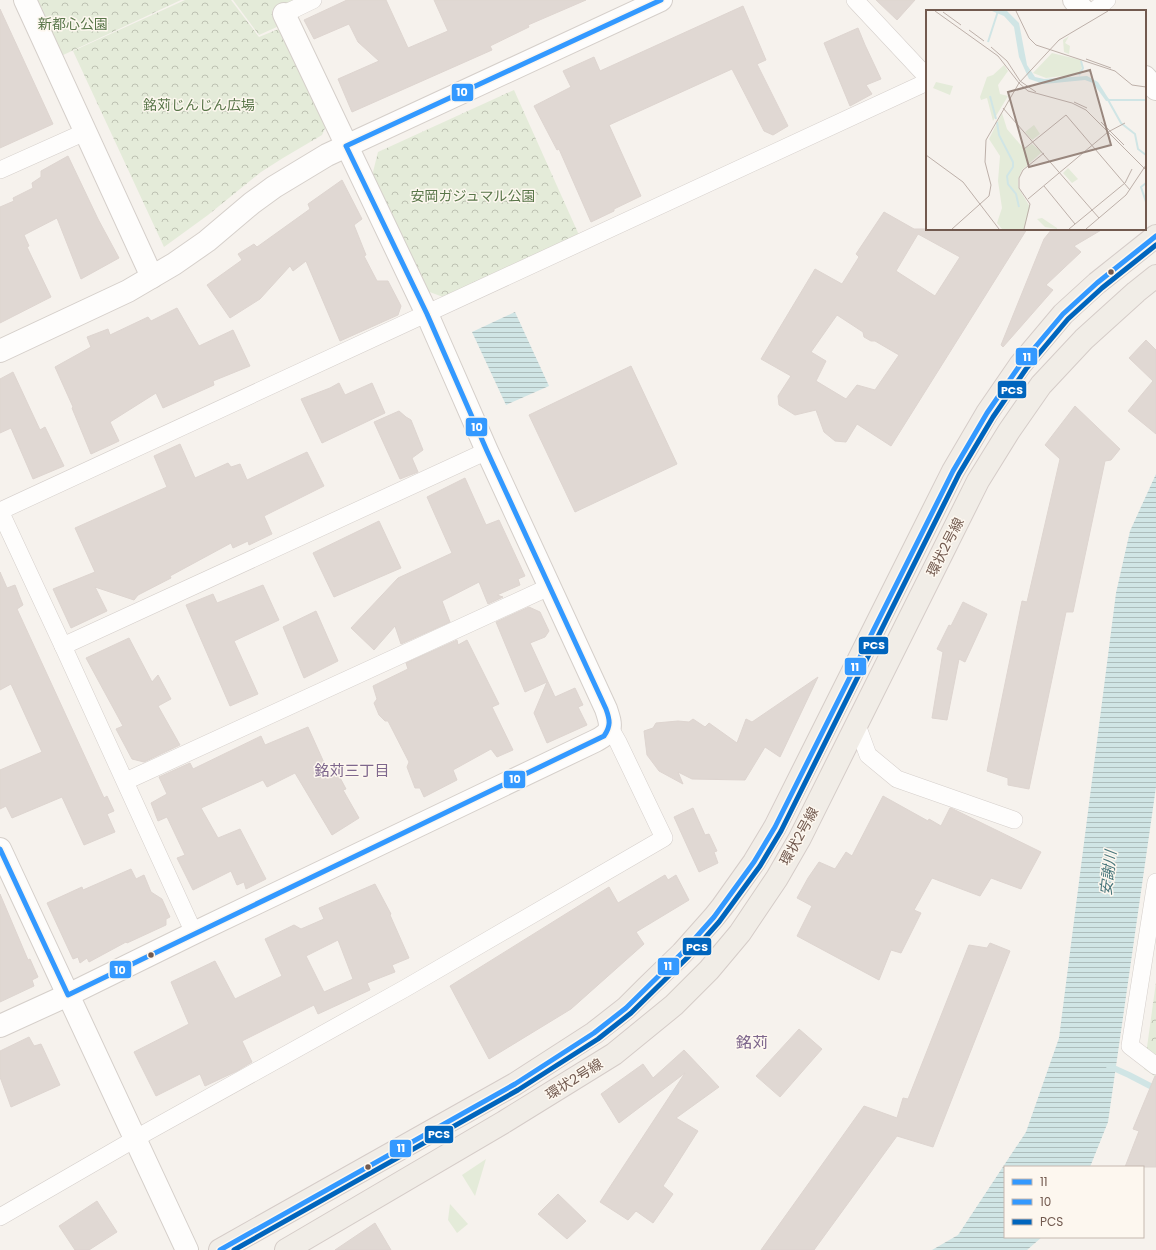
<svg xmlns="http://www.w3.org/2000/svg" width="1156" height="1250" viewBox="0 0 1156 1250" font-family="Poppins,'Noto Sans JP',sans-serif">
	<defs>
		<pattern id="park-crowns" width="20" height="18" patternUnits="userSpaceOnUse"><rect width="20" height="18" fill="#e4ebd9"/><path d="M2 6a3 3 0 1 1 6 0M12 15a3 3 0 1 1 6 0" fill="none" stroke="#bdc1b2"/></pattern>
		<pattern id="water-rules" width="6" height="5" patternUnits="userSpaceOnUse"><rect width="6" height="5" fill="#d0e5e5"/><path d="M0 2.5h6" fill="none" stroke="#adbdbc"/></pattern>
	</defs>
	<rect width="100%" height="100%" fill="#f6f2ed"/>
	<g fill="#e4ebd9">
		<polygon points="486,1159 475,1196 462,1175"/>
		<polygon points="450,1204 468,1224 457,1233 448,1220"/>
	</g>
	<g fill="url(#park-crowns)">
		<polygon points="35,0 181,0 61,56"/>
		<polygon points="185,0 231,0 259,37 281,28 326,126 322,135 283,158 261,172 208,215 164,247 73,51"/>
		<polygon points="233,0 293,0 272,10 279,26 259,35"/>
		<polygon points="514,90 579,235 443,297 427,291 372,176 378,152"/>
		<polygon points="1156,982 1156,1077 1144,1069"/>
	</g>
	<g fill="url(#water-rules)">
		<polygon points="515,312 549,386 506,405 472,332"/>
		<polygon points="1156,474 1156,787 1108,1122 1090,1167 1005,1167 1005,1237 1042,1237 1027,1250 932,1250 958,1235 1026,1132 1059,1038 1116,593 1130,531"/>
	</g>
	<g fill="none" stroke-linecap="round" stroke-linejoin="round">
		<polyline stroke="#d0e5e5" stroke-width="6" points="1109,1066 1129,1075 1156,1089"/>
	</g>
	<g fill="#e0d8d3" stroke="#ded5d0" fill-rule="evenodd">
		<polygon points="347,0 386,0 408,48 448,31 434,0 586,0 528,25 529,27 490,46 492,50 352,112 338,79 379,61 358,42 349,24 314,39 304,20"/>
		<polygon points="876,0 915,0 897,20"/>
		<polygon points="743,6 766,60 757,64 788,126 773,135 764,131 732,69 609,125 641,196 614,209 614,211 591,222 559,149 557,150 534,106 571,87 563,71 594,57 600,71"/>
		<polygon points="0,9 53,124 0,148"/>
		<polygon points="858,28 865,45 881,79 866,85 872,94 850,106 824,43"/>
		<polygon points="68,156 98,219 119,258 81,279 57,218 24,235 29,246 27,247 51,297 0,323 0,207 14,201 13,198 33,188 32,183 41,177 41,171"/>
		<polygon points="342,180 362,219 354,225 366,255 364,256 377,281 388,281 401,306 398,315 340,341 306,261 293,271 290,266 260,299 230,318 207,285 242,260 238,254 254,244 257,247 310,209 308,204"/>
		<path d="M884,212L914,229H1027L891,446L857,424L846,442L835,441L824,432L816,410L795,415L779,405L778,396L791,376L761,359L815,269L842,284L859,257L856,254ZM918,234L960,257L935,296L896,271ZM837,315L863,332L864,337L871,341H875L899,355L875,390L857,385L846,399L816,381L826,361L811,352Z"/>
		<polygon points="1052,229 1103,229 1074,246 1081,252 1046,285 1053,290 1003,347 1001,345 1044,239"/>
		<polygon points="177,308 199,346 233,330 250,366 213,381 214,385 163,408 156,393 110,422 119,441 91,454 72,408 73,407 55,367 91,347 87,337 108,329 110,335 148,317 151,321"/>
		<polygon points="1146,340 1156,350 1156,434 1128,411 1153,381 1129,358"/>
		<polygon points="631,366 677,464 575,512 529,415"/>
		<polygon points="13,372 40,430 45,427 64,466 33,479 11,428 0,433 0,379"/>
		<polygon points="339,383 345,395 372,383 385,413 322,443 301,399 330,388"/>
		<polygon points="1075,406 1120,449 1111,460 1105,461 1073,612 1066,612 1029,789 1008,785 1008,778 987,771 1022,601 1027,602 1060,459 1045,445"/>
		<polygon points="399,411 406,417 411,420 423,450 412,458 418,472 400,479 374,422"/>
		<polygon points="180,444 195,478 228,463 231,467 240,464 247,480 307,452 324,486 264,516 272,534 249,545 248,541 233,548 231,543 170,576 171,578 138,595 134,600 95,587 107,611 71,628 53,589 95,572 75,528 167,487 154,456"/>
		<polygon points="465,478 486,525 499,520 525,576 518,579 520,585 497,595 503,597 488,604 479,582 442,601 450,622 401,644 395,626 374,650 351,628 398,578 452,553 427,497"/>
		<polygon points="379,521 401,568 334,597 313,553"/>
		<polygon points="0,572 7,588 15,585 23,605 17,609 104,798 107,796 114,811 107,814 115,832 84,845 62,797 12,818 6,806 0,809 0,770 42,752 11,684 0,690"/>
		<polygon points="263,585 279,620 234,641 258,694 230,706 186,605 213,594 217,603"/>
		<polygon points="963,602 987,614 965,662 959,659 947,720 932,718 943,652 937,649 949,625 951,626"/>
		<polygon points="529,607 540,612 549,631 545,637 530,643 555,697 575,688 583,705 578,707 587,725 547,743 534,713 547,682 525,692 496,622"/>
		<polygon points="316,611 338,661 304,678 283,627"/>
		<polygon points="129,638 152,682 158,675 171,699 158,706 180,745 144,762 132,759 116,729 123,726 86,658"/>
		<polygon points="457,640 458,645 467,640 499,704 492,707 513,750 497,757 491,749 453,770 457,780 424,797 420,788 415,788 407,767 409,762 388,721 385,721 379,715 374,703 377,699 373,686 408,669 406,663"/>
		<polygon points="818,677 780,757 765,747 745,780 692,779 678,772 683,784 659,771 647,755 644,731 653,728 656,723 678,721 689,722 693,719 705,727 709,723 737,743 746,719 752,722"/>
		<polygon points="308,727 330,776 337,772 346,789 343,790 359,818 332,835 295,773 267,787 263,780 201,808 218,838 240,829 266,879 246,889 244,882 237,885 231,871 193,890 177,858 185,855 167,817 158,821 151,803 167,794 159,777 190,763 193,769 261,736 265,745"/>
		<polygon points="883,796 928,821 929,819 941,826 950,808 951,808 1041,852 1021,889 991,878 980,896 932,878 914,910 921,913 901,953 891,950 879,980 797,936 812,906 797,898 808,878 819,862 835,869 846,852 852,856"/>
		<polygon points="693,808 705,835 709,834 717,851 714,852 718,863 699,872 674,817"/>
		<polygon points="131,869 136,879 144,875 151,892 162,899 170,917 166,919 166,925 127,943 126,942 89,962 87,958 80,963 78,957 73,959 47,903 82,887 83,890"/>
		<polygon points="665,875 668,880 676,875 689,900 636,932 644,944 571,1009 489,1059 450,986 609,887 618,903"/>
		<path d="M375,884L391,914L390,915L409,958L392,965L395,972L367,983L370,990L318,1014L314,1005L242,1041L252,1062L237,1071L205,1086L200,1074L156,1096L134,1052L189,1024L171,982L215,961L235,999L282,976L265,939L294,925L301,929L324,919L319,908ZM338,940L353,979L324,992L306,956Z"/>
		<polygon points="0,894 28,960 30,959 38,977 32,980 34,986 0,1002"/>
		<polygon points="990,943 1010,951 933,1147 897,1136 814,1250 761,1250 864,1106 897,1118 903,1098 908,1099 969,945 987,948"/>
		<polygon points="799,1029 822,1049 780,1097 756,1076"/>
		<polygon points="29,1037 34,1046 41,1044 60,1085 11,1107 0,1077 0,1051"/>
		<polygon points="684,1050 719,1087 676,1118 698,1131 663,1186 673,1194 653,1223 636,1211 628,1220 600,1202 685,1073 619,1123 601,1094 643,1064 653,1078"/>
		<polygon points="1155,1076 1156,1076 1156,1167 1125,1167 1139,1131 1133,1129"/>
		<polygon points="558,1194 586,1221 567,1239 538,1214"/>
		<polygon points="97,1201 117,1232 89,1250 75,1250 59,1226"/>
		<polygon points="375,1223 391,1250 335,1250"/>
	</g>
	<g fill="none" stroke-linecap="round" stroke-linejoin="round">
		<g stroke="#d5cfcb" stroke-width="18">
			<g id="street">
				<polyline points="855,0 927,77"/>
				<polyline points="1094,11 1107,0"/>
				<polyline points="284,14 313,0"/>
				<polyline points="0,170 85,132"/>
				<polyline points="0,511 927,82"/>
				<polyline points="0,511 63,646 194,933"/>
				<polyline points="63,646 487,451"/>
				<polyline points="857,725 868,755 897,779 1014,820"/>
				<polyline points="126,781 549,587"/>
				<polyline points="1156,882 1130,1046 1156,1066"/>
				<polyline points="0,1217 147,1132 404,989 664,838 618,742 610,728"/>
			</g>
		</g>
		<g stroke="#d5cfca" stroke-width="24">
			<g id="secondary">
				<polyline points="25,0 152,277"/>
				<polyline points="1074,0 1084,11"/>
				<polyline points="1145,77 1156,89"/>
				<polyline points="0,351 128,291 174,264 207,241 252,203 274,187 327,155 661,0"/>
				<polyline points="0,849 187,1250"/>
				<path d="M0,1026L68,995L194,933L595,741C613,732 612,727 606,709L487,451L427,314L284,14"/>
			</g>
		</g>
		<g stroke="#d5ccc8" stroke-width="24">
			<g id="primary">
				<polyline points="220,1250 515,1084 594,1033 626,1008 647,987 682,953 714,917 722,907 754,862 775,827 953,471 987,413 1020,365 1063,314 1097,283 1156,236"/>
				<polyline points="286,1250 504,1122 614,1054 674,1005 709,970 740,933 777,878 800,838 978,481 1009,431 1041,385 1084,339 1136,292 1156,276"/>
			</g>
		</g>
		<use href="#street" stroke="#fefdfc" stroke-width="17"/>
		<use href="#secondary" stroke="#fefdfc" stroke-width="22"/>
		<use href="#primary" stroke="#f1ede7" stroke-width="22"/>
		<g stroke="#fdf7ef" stroke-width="8">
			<polyline id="bus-1" points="220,1250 515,1084 594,1033 626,1008 682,953 714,917 754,862 775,827 953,471 987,413 1020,365 1063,314 1097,283 1156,236"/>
		</g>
		<g stroke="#fdf7ef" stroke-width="8">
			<path id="bus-2" d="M0,849L68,995L604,736C611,726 610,720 606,709L487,451L427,314L346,146L661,0"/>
		</g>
		<g stroke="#fdf7ef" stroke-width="8">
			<polyline id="bus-3" points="234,1250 518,1090 598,1039 631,1013 687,958 719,922 760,866 781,831 959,474 993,417 1026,369 1068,319 1102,288 1156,245"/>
		</g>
		<use href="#bus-1" stroke="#39f" stroke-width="5"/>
		<use href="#bus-2" stroke="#39f" stroke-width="5"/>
		<use href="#bus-3" stroke="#0065bd" stroke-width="5"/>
	</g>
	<g fill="#725a4f" stroke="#fdf7ef" stroke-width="1.5">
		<circle cx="1111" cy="272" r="3.5"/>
		<circle cx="151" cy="955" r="3.5"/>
		<circle cx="368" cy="1167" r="3.5"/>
	</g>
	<g text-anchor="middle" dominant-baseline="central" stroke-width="3" stroke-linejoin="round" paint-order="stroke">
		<g font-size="14" fill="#597649" stroke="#fdf7ef">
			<text x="73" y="24">新都心公園</text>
			<text x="199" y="105">銘苅じんじん広場</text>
			<text x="473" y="196">安岡ガジュマル公園</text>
		</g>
		<g font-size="14" fill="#725a4f" stroke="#fdf7ef">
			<text transform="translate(945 547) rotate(-63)">環状2号線</text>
			<text transform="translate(799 836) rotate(-61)">環状2号線</text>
			<text transform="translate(574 1079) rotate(-32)">環状2号線</text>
		</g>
		<g font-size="15" fill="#7e678d" stroke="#fdf7ef">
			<text x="352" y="770">銘苅三丁目</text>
		</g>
		<g font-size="15" font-style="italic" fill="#48767b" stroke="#fdf7ef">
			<text transform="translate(1108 873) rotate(-83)">安謝川</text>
		</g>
		<g font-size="16" fill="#7e678d" stroke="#fdf7ef">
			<text x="752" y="1042">銘苅</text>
		</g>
	</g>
	<g transform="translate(926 10)">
		<rect width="220" height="220" fill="#f6f2ed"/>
		<path d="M143,26L139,33L144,36L143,44L138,42L137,30ZM116,208L131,218V219L119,217L111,209Z" fill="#e4ebd9"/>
		<path d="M126,43L155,50L156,57L153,64L120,68L107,63ZM78,55L82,61L72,75L74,84L82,86L67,111L61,88L55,90L54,87L61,67L67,65ZM10,72L27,76L24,85L7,78ZM76,103L81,119L98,139L106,134L116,142L96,160L92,169V177L104,197L98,219H76L71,213L76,198L72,171L74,146L63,129ZM108,115L114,124L106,130L99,122ZM142,158L152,169L146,173L137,163Z" fill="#e4ebd9"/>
		<path d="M66,1H81L93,13L101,55L109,67L118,69L161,66L172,72L184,91H180L167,73L159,70L118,74L103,69L93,47L88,17L78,6Z" fill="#d0e5e5"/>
		<path fill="none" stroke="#d0e5e5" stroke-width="2" d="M62,32L72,1M153,65L157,58L155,51M64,86L70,109M181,88L195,113L209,124L212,139L220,145M183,90H220M71,112L73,125L87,152V157L81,166L82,174L90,184L93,197M220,173L215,177L220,192"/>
		<path fill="none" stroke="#bdb0a9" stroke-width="1" d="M9,1L72,46L93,73L102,81L146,93L160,100L220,160M90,1L103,28L110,35L189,61M17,2L35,15M43,20L58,31M65,37L81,51L94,71L110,82M160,49L185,58M189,61L206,75L220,77M148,92L161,98M77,98L173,208M175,112L198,135M98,139L140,105L204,180M0,145L37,172L73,219M118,176L149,214M102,189L182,122L199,113M26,219L63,186L65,175L59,152L60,130L93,73L133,30L182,1M98,219L104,194L93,178V168L97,160L118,143M143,219L199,173L206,159M160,219L200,185L220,155"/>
		<path fill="#99877e" fill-opacity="0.15" stroke="#99877e" stroke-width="2" d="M164,60L185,135L103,157L82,82Z"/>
		<rect width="220" height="220" fill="none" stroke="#725a4f" stroke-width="2"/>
	</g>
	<g stroke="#fdf7ef" stroke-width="1.5">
		<rect x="451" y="83" width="23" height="19" rx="4" fill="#39f"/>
		<rect x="1015" y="347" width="23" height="19" rx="4" fill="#39f"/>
		<rect x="997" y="380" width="30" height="19" rx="4" fill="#0065bd"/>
		<rect x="465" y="417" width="23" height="20" rx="4" fill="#39f"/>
		<rect x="858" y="636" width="31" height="19" rx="4" fill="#0065bd"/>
		<rect x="844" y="657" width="23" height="19" rx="4" fill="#39f"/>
		<rect x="503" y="770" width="23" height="19" rx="4" fill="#39f"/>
		<rect x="682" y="937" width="30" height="19" rx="4" fill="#0065bd"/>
		<rect x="657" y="957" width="23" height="19" rx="4" fill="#39f"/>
		<rect x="109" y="960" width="23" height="19" rx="4" fill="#39f"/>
		<rect x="424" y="1125" width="30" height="19" rx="4" fill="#0065bd"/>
		<rect x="389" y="1139" width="23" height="19" rx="4" fill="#39f"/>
	</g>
	<g font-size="11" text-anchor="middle" font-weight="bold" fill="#fff">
		<text x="462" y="96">10</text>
		<text x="1027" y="361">11</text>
		<text x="1012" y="394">PCS</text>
		<text x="477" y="431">10</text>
		<text x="874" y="649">PCS</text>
		<text x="855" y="671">11</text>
		<text x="515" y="783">10</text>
		<text x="697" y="951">PCS</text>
		<text x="668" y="970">11</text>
		<text x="120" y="974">10</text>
		<text x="439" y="1138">PCS</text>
		<text x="401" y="1152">11</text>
	</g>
	<rect x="1004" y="1166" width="140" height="72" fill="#fdf7ef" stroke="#c5b8af"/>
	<rect x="1012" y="1179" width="20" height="6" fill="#3399ff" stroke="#c5b8af"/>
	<text x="1040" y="1186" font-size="12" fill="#725a4f">11</text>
	<rect x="1012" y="1199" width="20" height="6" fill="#3399ff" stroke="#c5b8af"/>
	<text x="1040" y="1206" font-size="12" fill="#725a4f">10</text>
	<rect x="1012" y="1219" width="20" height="6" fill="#0065bd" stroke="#c5b8af"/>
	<text x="1040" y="1226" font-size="12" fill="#725a4f">PCS</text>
</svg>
